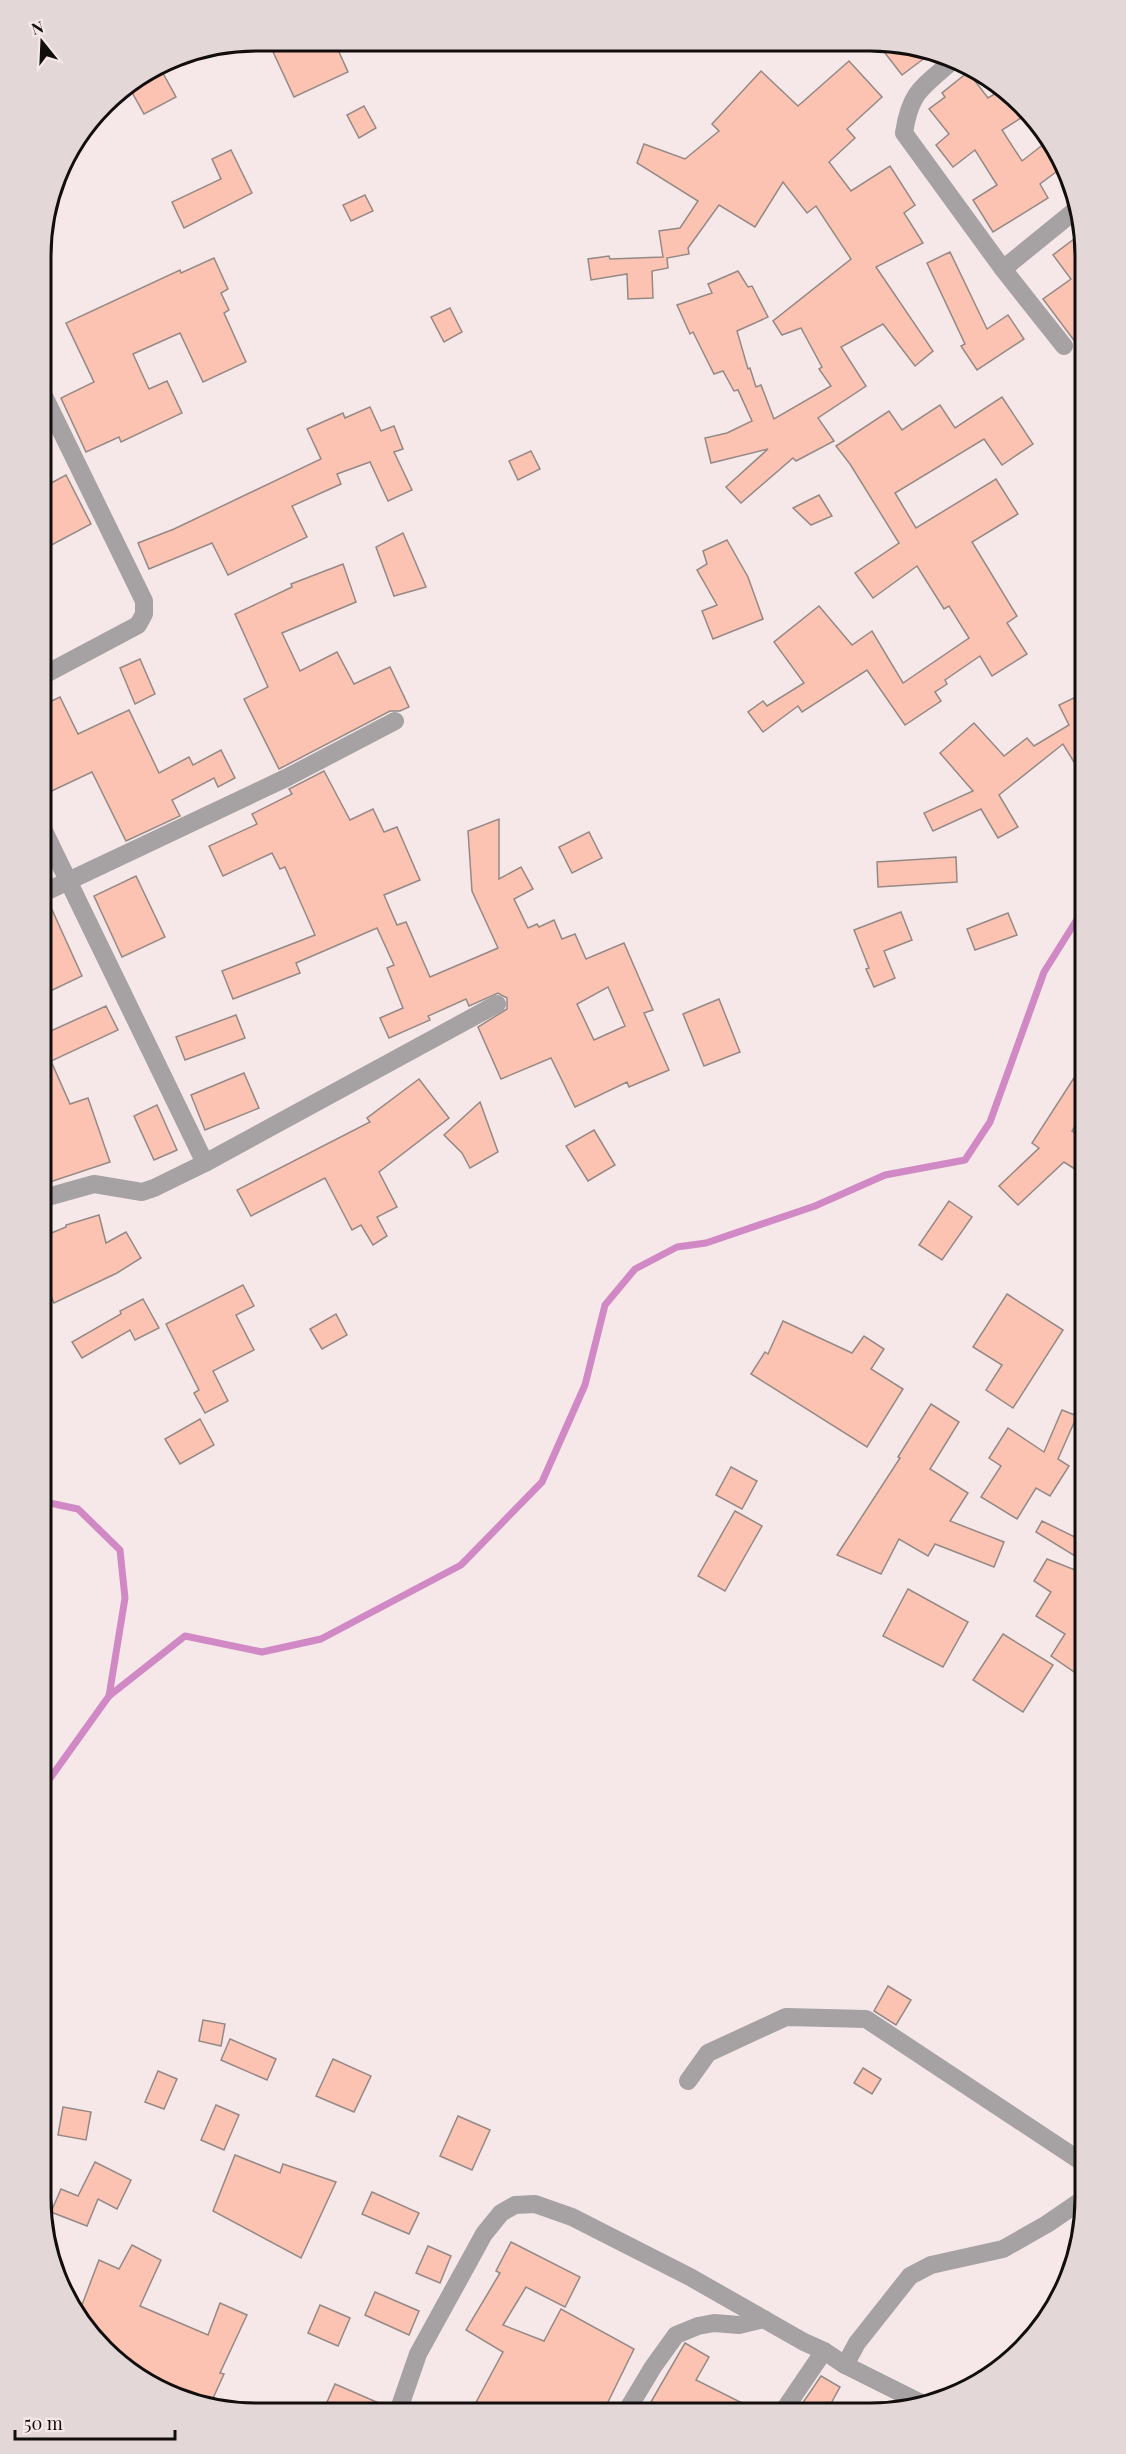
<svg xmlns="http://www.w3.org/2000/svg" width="1126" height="2454" viewBox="0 0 1126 2454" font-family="'Playfair Display',serif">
	<rect width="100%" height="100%" fill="#f6e8e8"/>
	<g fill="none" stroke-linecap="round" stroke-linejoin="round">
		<g stroke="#d089c4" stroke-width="7">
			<polyline points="45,1502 78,1509 120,1550 125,1598 109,1696"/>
			<polyline points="46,1784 109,1696 185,1636 262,1652 321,1639 461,1565 542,1482 585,1385 605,1305 635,1269 677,1247 706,1243 815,1206 885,1175 965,1160 990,1122 1044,972 1081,913"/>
		</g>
	</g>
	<g fill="#fcc3b2" stroke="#958986" stroke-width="1.5" fill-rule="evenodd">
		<polygon points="268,41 334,41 348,72 294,97"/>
		<polygon points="878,44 912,45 930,54 902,75"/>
		<polygon points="849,61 882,97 847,129 855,138 829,162 851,191 890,166 915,205 904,213 923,243 876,267 933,351 915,366 883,324 841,347 866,386 818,418 834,441 796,461 793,458 741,503 726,487 768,449 711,463 705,438 727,433 752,421 738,390 734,391 723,371 714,374 693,332 690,334 677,305 712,293 708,284 738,271 748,287 752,286 768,317 737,331 748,369 750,368 756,387 761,385 774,419 831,386 819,369 822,367 801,328 782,335 773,321 851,259 816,206 807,213 783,182 755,227 719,205 688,248 689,254 667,258 668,268 652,271 653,298 628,299 627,274 591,280 588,259 609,256 610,259 663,257 659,231 680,228 698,201 637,163 644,144 685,159 719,131 712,124 761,71 798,106"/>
		<polygon points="159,66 176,97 144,114 128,85"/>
		<polygon points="968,72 988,98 1003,89 1009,93 1024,116 1002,130 1022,161 1049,140 1058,152 1064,166 1040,184 1048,198 993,232 973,200 997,185 975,150 953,167 936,145 949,134 929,109 945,97 942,93"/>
		<polygon points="364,106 376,128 359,138 347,115"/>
		<polygon points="231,150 252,193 184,228 172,202 221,179 212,159"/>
		<polygon points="365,195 373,211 351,221 343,205"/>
		<polygon points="1078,236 1078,264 1079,347 1043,299 1071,279 1053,255"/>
		<polygon points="950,252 987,329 1008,315 1024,339 977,370 961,346 965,344 927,263"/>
		<polygon points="214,258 228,289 221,293 229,310 224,313 246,362 203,382 180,333 133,354 149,389 167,381 182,413 121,442 119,437 86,452 61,398 94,382 66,323 180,270 181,273"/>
		<polygon points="450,308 462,332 444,342 431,317"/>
		<polygon points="1002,397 1033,444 1002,465 984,439 895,493 916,528 996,479 1018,514 972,542 1017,616 1007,623 1027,654 992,676 980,656 945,680 947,684 935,692 941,701 905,725 867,670 802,712 798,706 763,732 748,712 763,701 767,706 804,683 774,642 819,606 852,645 872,631 903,683 969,638 949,606 944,609 917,566 873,598 855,573 899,543 850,464 836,446 889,411 902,430 940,405 955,428"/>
		<polygon points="370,407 381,431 394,426 403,449 394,452 412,490 388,501 370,462 337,474 341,484 292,506 307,537 228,575 212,543 149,569 138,543 174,529 321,459 307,429 343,413 345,418"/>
		<polygon points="531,451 540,469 518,480 509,461"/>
		<polygon points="66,475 91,524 42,550 42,488"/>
		<polygon points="819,495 832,516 811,525 793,508"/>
		<polygon points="403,533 426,587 394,596 376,547"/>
		<polygon points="727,540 748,577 763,619 713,639 702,611 717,605 697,570 707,564 703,551"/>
		<polygon points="343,564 356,602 282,633 300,671 337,652 354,684 390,667 409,707 400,711 390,711 279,769 244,699 268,687 235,614 292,587 291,584"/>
		<polygon points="140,659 155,694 135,704 120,668"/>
		<polygon points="1080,695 1080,772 1063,744 999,795 1018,827 998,838 981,809 933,831 924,813 973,791 940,753 974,723 1004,756 1027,738 1034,746 1069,725 1059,705"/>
		<polygon points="60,697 78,734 129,710 159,773 189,757 193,765 221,750 235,778 218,787 214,778 172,800 180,816 126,841 92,772 43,795 43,705"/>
		<path d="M324,771L350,820L373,809L384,832L397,827L420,880L384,895L397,925L406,922L430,977L498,948L472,891L468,831L499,819V879L521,867L533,889L514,899L528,928L537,924L539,927L554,920L562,939L575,934L586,959L624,943L653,1010L644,1013L669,1070L629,1087L627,1082L575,1107L551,1058L501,1079L478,1027L507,1009V998L498,993L469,1006L466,999L428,1016L430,1020L389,1038L380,1018L403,1008L387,968L394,965L377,928L296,963L300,973L233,999L222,971L315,935L285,867L280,869L272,853L223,876L209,846L257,824L252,814L292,794L289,789ZM608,987L625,1026L594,1040L577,1004Z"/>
		<polygon points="589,832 602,858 572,873 559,847"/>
		<polygon points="956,857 957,882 878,887 877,862"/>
		<polygon points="136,876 165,937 122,957 94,896"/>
		<polygon points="49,903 82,976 44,994 43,904"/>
		<polygon points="901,912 912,940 884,951 895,978 874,987 866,969 869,968 854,930"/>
		<polygon points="1008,913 1017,935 975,950 967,929"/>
		<polygon points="719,999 740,1052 704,1066 683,1014"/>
		<polygon points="106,1006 118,1030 51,1061 70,1104 88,1098 110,1162 44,1184 44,1034"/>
		<polygon points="236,1015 245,1038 185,1060 176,1037"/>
		<polygon points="1081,1067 1081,1117 1072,1131 1081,1137 1081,1173 1064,1162 1018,1205 999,1186 1039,1148 1032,1143"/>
		<polygon points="244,1073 259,1108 205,1130 191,1095"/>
		<polygon points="419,1079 449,1118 379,1172 397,1207 377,1217 387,1236 373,1245 361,1225 352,1230 325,1178 251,1216 237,1190 370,1122 367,1118"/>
		<polygon points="480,1102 498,1152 470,1168 462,1153 444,1135"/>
		<polygon points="157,1105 177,1150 154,1160 134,1116"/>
		<polygon points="594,1130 615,1165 588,1181 566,1146"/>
		<polygon points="949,1201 972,1217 942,1260 919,1245"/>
		<polygon points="99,1215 106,1243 126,1232 141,1258 117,1273 54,1303 45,1283 51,1277 45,1260 44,1236 66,1227 66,1225"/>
		<polygon points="243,1285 254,1306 236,1315 254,1350 213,1371 228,1401 205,1413 194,1393 199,1390 166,1324"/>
		<polygon points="1007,1294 1063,1330 1013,1408 986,1390 1002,1365 973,1347"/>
		<polygon points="143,1299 159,1328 135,1340 130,1330 82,1358 72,1342 121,1314 120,1311"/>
		<polygon points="336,1314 347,1335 322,1349 310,1329"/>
		<polygon points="783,1321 852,1353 864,1336 884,1349 871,1369 903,1389 867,1447 751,1374 765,1352 768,1354"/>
		<polygon points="931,1404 959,1422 930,1469 968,1493 950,1521 1004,1542 994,1567 935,1544 928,1556 899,1539 881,1574 837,1555 900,1458 898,1457"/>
		<polygon points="1062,1410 1077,1416 1058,1459 1069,1466 1050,1496 1036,1488 1017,1519 981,1497 1001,1466 989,1458 1008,1428 1044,1452"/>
		<polygon points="200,1419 214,1445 180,1464 165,1439"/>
		<polygon points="731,1467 757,1481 742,1509 716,1495"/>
		<polygon points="735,1511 762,1526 725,1591 698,1576"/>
		<polygon points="1042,1521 1083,1541 1083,1561 1036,1532"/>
		<polygon points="1047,1559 1083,1573 1083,1678 1051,1656 1065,1634 1036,1616 1051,1592 1034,1581"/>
		<polygon points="908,1589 968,1622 943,1667 883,1636"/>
		<polygon points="1003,1634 1053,1665 1023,1712 973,1680"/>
		<polygon points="888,1986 911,2000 896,2025 874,2011"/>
		<polygon points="203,2020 225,2024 221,2046 199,2041"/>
		<polygon points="230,2039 276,2059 267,2080 221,2060"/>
		<polygon points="333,2059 371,2076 354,2112 316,2096"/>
		<polygon points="863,2068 881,2079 872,2094 854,2083"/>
		<polygon points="158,2071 177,2079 164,2109 145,2102"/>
		<polygon points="216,2105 239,2115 224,2150 201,2140"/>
		<polygon points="63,2107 91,2112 86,2140 58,2135"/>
		<polygon points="458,2116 490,2130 472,2170 440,2156"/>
		<polygon points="235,2155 280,2173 283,2164 336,2182 301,2258 213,2211"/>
		<polygon points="95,2162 131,2180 117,2209 98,2199 87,2226 51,2212 61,2189 78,2196"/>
		<polygon points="372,2192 419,2213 409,2234 362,2214"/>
		<polygon points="511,2242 580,2277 565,2307 526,2287 503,2325 544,2341 561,2309 634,2349 605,2408 473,2408 503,2352 466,2330 500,2273 496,2271"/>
		<polygon points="132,2245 161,2260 140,2306 208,2335 220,2303 247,2315 220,2373 224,2374 209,2407 138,2372 140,2369 110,2356 77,2318 99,2260 119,2269"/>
		<polygon points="428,2246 451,2256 440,2283 416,2273"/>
		<polygon points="375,2292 419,2311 409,2335 365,2315"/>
		<polygon points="320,2305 350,2318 338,2346 308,2333"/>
		<polygon points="685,2343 709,2357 696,2380 750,2407 648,2407"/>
		<polygon points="821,2376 840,2387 829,2407 800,2407"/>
		<polygon points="335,2384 388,2407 388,2409 324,2409"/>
	</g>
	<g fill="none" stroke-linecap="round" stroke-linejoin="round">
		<g stroke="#a6a1a3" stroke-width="18">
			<path d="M950,63C921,88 910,93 904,133L1003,269"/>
			<polyline points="63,161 68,153"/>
			<polyline points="1064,346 1003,269 1078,208"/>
			<polyline points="42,392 144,601 144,614 138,625 42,676"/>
			<polyline points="43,829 205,1163"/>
			<polyline points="43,893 286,778 395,721"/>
			<polyline points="44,1198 94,1184 142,1192 154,1188 205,1163 497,1004"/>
			<polyline points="688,2081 708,2053 786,2017 866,2019 1085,2164"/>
			<polyline points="845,2365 857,2343 910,2276 931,2265 1003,2249 1047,2224 1085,2198"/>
			<polyline points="629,2407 653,2367 676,2335 698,2326 714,2323 739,2325 764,2319"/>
			<polyline points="786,2407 824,2351"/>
			<polyline points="399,2409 418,2354 484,2234 501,2213 515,2205 535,2204 572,2217 690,2277 804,2342 824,2351 845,2365 927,2406"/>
		</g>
	</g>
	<path d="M0 0H1126V2454H0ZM256 51H870A205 205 0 0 1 1075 256V2198A205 205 0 0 1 870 2403H256A205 205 0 0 1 51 2198V256A205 205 0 0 1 256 51Z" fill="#e4d7d7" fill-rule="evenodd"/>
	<path fill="none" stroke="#120e0e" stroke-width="3" d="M256 51H870A205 205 0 0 1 1075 256V2198A205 205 0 0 1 870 2403H256A205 205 0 0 1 51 2198V256A205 205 0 0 1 256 51Z"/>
	<g transform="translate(42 42) rotate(342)" stroke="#f6e8e8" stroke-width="4.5" paint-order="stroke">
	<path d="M0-4.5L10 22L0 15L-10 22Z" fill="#120e0e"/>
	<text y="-9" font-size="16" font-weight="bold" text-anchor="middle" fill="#120e0e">N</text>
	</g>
	<path d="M15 2430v9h160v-9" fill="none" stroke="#120e0e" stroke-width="3"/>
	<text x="24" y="2430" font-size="18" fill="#120e0e" stroke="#f6e8e8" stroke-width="4.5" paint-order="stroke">50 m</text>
</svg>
